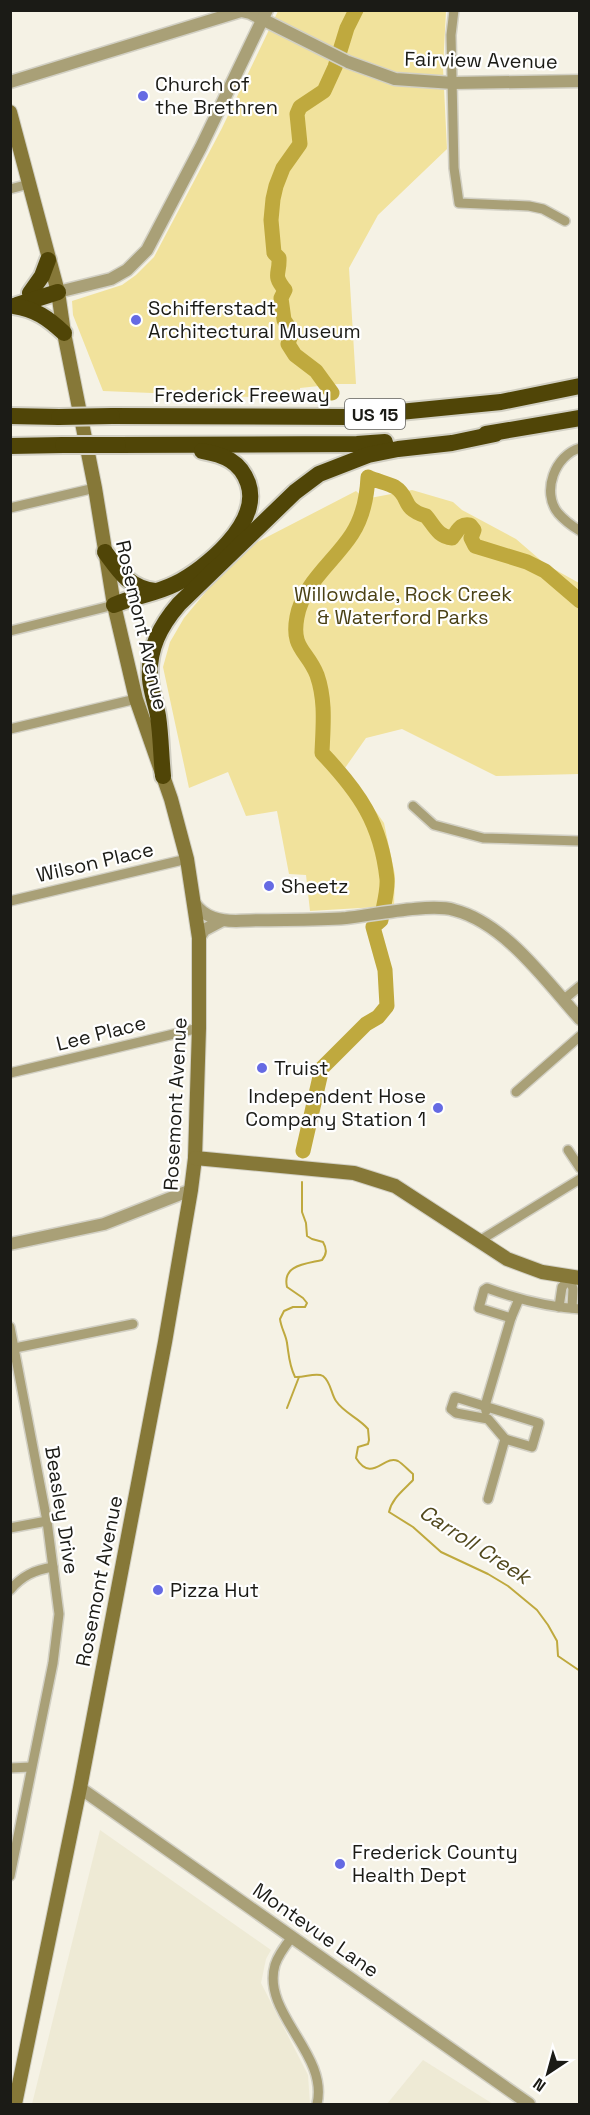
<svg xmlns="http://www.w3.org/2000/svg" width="590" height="2115" viewBox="0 0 590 2115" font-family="'Space Grotesk',sans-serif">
	<rect width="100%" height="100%" fill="#f5f2e5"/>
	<g fill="#eeead5">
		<polygon points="100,1830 271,1950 266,1959 261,1983 308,2075 310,2104 32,2104"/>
		<polygon points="423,2060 493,2104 387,2104"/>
	</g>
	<g fill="#f1e29c">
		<polygon points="278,11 446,11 443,68 447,149 378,215 349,268 356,384 338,384 300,388 300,399 103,391 73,315 72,301 122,285 136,275 154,257 222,128"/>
		<polygon points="412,490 453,502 462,510 516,539 545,564 579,583 579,774 496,776 402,729 366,738 345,768 384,823 395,875 394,906 310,911 306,875 289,874 277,811 246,816 228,772 189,788 163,667 170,642 184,618 240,551 356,491 365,499"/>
	</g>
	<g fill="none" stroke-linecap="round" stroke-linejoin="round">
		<g stroke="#bfa93e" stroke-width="2">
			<path d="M302,1182V1212L306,1223L307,1236L312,1239L323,1242C327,1249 327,1254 322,1260C305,1264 282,1265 287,1287L303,1298L307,1303L305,1307H293L284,1311L280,1319C281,1328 286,1335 287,1343C289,1356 289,1365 295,1377C304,1378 316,1372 323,1376C331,1382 331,1394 336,1401C344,1413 359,1418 368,1429L369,1440L368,1444L358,1447L356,1458C372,1484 384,1454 398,1461C403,1464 408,1470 413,1474V1480C404,1490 392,1498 389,1512L413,1527L441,1552L488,1574L508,1586L537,1610L548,1625L557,1641L558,1656L580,1671"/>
			<polyline points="287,1408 299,1377"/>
		</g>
		<g stroke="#bfa93e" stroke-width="15">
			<path d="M332,393L316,371L295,355L288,344L292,332L284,320L281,298L285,290C272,274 280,275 279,258L274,253L271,220L273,199L276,186L283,168L300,144L297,114L300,107L324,91L335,67L347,28L356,10"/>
			<path d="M303,1151L322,1068L366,1024L378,1017L387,1006L385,970L373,927L381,920C383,907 388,892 387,879C381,823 359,792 322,753C323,726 326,701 317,675C307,650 291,649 297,617C303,583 334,562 352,534C363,517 367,497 368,477C376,481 388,483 395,487C411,497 400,508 426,516C434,525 438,537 452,538C458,531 460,523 470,525L474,530L471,538L475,546L527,562L545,571L580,601"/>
		</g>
		<g stroke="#d2d0c4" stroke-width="12">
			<g id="minor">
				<polyline points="454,10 451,35 454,168 459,203 529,206 543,209 565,221"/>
				<polyline points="10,189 29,184"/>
				<path d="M580,448C555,455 541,492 558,513C564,520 572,526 580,531"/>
				<polyline points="10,508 95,488"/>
				<polyline points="10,631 114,605"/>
				<polyline points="10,729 136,699"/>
				<polyline points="413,806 434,825 483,838 580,841"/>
				<polyline points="10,901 187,859"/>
				<polyline points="563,1000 580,986"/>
				<polyline points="10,1073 199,1028"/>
				<polyline points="516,1092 580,1036"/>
				<polyline points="568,1150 580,1168"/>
				<polyline points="479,1241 580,1179"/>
				<polyline points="570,1278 573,1289 572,1308"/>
				<polyline points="559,1307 562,1287 570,1278"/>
				<path d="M511,1318L479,1308L484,1290L487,1288C517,1299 547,1307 580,1309"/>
				<polyline points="10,1327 47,1521 59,1614 53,1663 10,1876"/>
				<polyline points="10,1349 133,1324"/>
				<polygon points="455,1397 539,1423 532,1447 505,1439 488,1419 456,1413 451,1409"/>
				<polyline points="486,1411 485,1406 511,1318 519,1299"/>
				<polyline points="488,1499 505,1439"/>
				<polyline points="10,1528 47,1521"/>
				<path d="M10,1590C22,1576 34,1570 53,1567"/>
				<polyline points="10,1768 31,1767"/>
				<path d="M292,1937C285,1946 278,1955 275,1965C261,2013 329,2054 317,2104"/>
			</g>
		</g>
		<g stroke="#d2d0c4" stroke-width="15">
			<g id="tertiary">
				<polyline points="10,82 241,11 250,13 348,62 395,79 453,83 580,81"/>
				<polyline points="58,292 111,279 127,270 147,250 201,147 267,10"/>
				<path d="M195,904C205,918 220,921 236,921C273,919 309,921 346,918C373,915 430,903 454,910C505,923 546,981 580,1019"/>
				<polyline points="199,938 204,930 221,921"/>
				<polyline points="10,1244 104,1224 191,1190"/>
				<polyline points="80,1788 529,2104"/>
			</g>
		</g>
		<g stroke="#d2d0c4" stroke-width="16">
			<g id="secondary">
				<polyline points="10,112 58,292 64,333 95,488 114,605 136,699 171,799 187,859 199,938 199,1028 195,1158 191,1190 165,1342 80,1788 15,2104"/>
				<polyline points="195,1158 354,1173 395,1186 507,1259 542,1272 580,1278"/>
			</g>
		</g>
		<g stroke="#d2d0c4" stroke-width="20">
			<g id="motorway">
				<polyline points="30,293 42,276 48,260"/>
				<polyline points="17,305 58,292"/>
				<path d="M14,306C35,309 48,318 64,333"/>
				<polyline points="10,416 59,417"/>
				<polyline points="112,416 349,417 501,402 580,386"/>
				<polyline points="486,434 580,418"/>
				<polyline points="118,445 357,444 385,442"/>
				<polyline points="10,446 63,445"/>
				<path d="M105,552C119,571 129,588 155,591"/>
				<path d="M114,605C134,596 155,594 175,584C205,569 262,523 248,483C240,461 224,455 202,451"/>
				<path d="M163,776C161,756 161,736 158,716C156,704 151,692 150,679C148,649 160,626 179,604L295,492L319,474L368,455L398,449L452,443L495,434"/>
			</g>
		</g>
		<use href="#minor" stroke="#a9a077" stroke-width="9"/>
		<use href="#tertiary" stroke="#a9a077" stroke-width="12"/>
		<use href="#secondary" stroke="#867838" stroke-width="14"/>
		<use href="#motorway" stroke="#504507" stroke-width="16"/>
		<g stroke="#d2d0c4" stroke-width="20" stroke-linecap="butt">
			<g id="motorway-bridge">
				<polyline points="59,417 112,416"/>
				<polyline points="63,445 118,445"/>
			</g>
		</g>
		<use href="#motorway-bridge" stroke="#504507" stroke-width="16"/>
	</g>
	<g fill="#656ae3" stroke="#fff" stroke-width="2">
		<circle cx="143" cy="96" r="6"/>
		<circle cx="136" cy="320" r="6"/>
		<circle cx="269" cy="886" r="6"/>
		<circle cx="262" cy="1068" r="6"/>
		<circle cx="438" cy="1108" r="6"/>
		<circle cx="158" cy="1590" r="6"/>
		<circle cx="340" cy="1864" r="6"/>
	</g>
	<g text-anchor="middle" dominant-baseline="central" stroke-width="4.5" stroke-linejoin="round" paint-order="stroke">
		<rect fill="#fff" stroke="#5f5f5c" stroke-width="1.5" x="345" y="399" width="60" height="30" rx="4.5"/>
		<g font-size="18" font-weight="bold" fill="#1b1b16">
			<text x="375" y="414">US 15</text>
		</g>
		<g font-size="20" fill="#1b1b16" stroke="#fff">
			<text transform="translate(481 60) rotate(1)">Fairview Avenue</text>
			<text x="242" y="395">Frederick Freeway</text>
			<text transform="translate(142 625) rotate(77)">Rosemont Avenue</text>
			<text transform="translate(95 862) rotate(-13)">Wilson Place</text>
			<text transform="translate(101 1033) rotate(-14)">Lee Place</text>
			<text transform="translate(175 1104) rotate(-87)">Rosemont Avenue</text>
			<text transform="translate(62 1510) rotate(81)">Beasley Drive</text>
			<text transform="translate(99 1581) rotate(-79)">Rosemont Avenue</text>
			<text transform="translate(316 1930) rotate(35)">Montevue Lane</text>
		</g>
		<g font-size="20" fill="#1b1b16" stroke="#fff" text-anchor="start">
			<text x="155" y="84">Church of<tspan x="155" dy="23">the Brethren</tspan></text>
			<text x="148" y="308">Schifferstadt<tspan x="148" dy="23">Architectural Museum</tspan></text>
			<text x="281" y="886">Sheetz</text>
			<text x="274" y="1068">Truist</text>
			<text x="426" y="1096" text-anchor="end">Independent Hose<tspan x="426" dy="23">Company Station 1</tspan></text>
			<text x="170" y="1590">Pizza Hut</text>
			<text x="352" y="1852">Frederick County<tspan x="352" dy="23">Health Dept</tspan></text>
		</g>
		<g font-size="20" fill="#4a4115" stroke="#fff">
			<text x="403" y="594">Willowdale, Rock Creek<tspan x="403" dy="23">&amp; Waterford Parks</tspan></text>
		</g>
		<g font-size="21" font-style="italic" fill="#51481d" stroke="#fff">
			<text transform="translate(475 1544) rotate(33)">Carroll Creek</text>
		</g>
	</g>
	<rect width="590" height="2115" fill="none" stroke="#1b1b16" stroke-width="24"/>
	<g transform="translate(548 2073) rotate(216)" stroke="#ffffff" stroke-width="4.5" paint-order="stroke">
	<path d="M0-4.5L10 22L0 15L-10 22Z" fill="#1b1b16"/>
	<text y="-9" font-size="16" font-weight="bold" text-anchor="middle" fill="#1b1b16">N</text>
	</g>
</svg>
